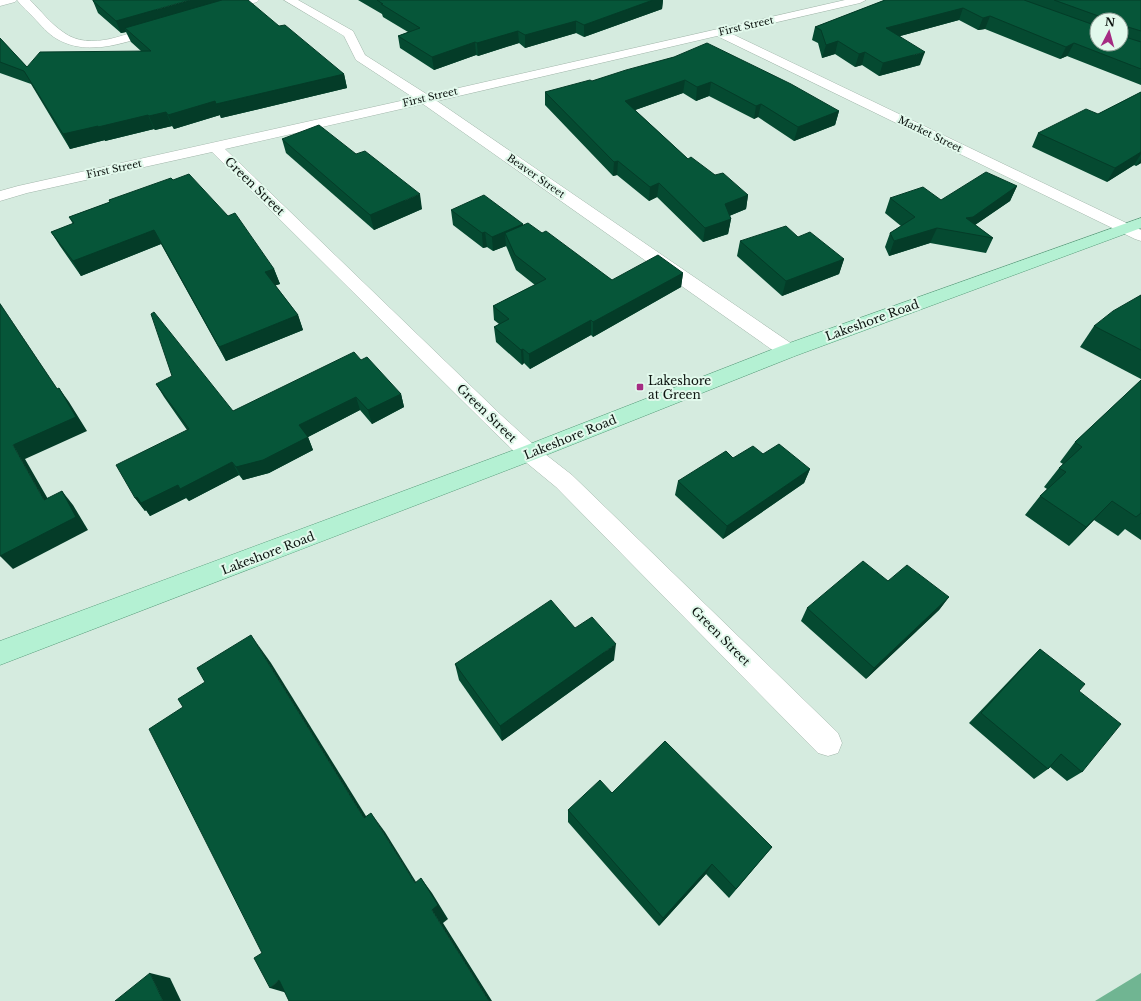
<svg xmlns="http://www.w3.org/2000/svg" width="1141" height="1001" viewBox="0 0 1141 1001" font-family="'Libre Baskerville',serif">
	<rect width="100%" height="100%" fill="#d5ebdf"/>
	<polygon fill="#70b592" points="1141,973 1141,1001 1095,1001"/>
	<g fill="none" stroke-linecap="round" stroke-linejoin="round">
		<g stroke="#a1b6aa" stroke-width="1">
			<g id="minor">
				<polygon points="0,0 17,0 15,2 0,6"/>
				<path d="M17,0H30C41,11 50,23 63,32C91,53 129,32 158,24L162,25L164,28L162,31C129,41 90,58 57,39C48,34 41,25 34,18C29,12 22,7 17,0Z"/>
				<polygon points="241,0 259,0 257,2 220,13 216,12 214,10 216,8"/>
				<polygon points="284,0 298,0 353,31 365,55 428,95 845,0 866,0 860,3 730,33 1141,230 1141,241 1135,239 717,36 437,101 795,346 797,351 795,356 788,357 781,356 423,104 225,149 500,414 536,447 572,475 838,733 842,743 838,753 828,756 818,753 556,487 522,459 486,424 212,152 27,193 0,201 0,191 18,186 414,98 356,60 344,36"/>
			</g>
		</g>
		<g stroke="#599d7c" stroke-width="1">
			<polygon id="major" points="1141,218 1141,228 795,356 536,459 0,665 0,641 522,447 781,346"/>
		</g>
		<use href="#minor" fill="#fff" fill-rule="evenodd"/>
		<use href="#major" fill="#b4f1d3" fill-rule="evenodd"/>
	</g>
	<g fill="#054a31" fill-rule="evenodd">
		<polygon points="358,0 663,0 662,9 584,37 576,33 525,48 519,43 478,56 476,55 434,70 400,48 398,36 408,32 383,17 382,14"/>
		<path d="M885,0H1141V85L1067,56L1060,59L985,29L978,30L959,20L900,36L920,65L879,76L862,65L855,67L835,54L822,58L818,43L812,40L815,27ZM1097,20H1121L1097,44Z"/>
		<polygon points="93,1 279,26 344,74 347,88 221,118 220,115 174,129 172,126 155,130 154,129 105,141 105,140 70,149 31,84 0,73 0,38 27,67 141,51 131,42 126,32 121,33 98,13"/>
		<polygon points="674,57 839,111 835,125 794,141 758,117 754,119 709,96 696,101 683,93 635,110 688,159 748,195 746,209 729,216 731,219 728,234 703,242 657,197 649,201 617,175 613,176 545,105 545,92 592,81"/>
		<polygon points="1141,92 1141,163 1136,166 1134,165 1107,182 1032,147 1038,133 1098,114"/>
		<polygon points="282,139 422,209 374,230 286,153"/>
		<polygon points="173,180 274,269 280,284 275,285 298,315 303,330 226,361 161,244 81,276 60,246 51,232 73,224 69,217 110,202 109,200"/>
		<polygon points="1017,186 1010,201 975,225 993,238 986,253 930,243 889,256 885,247 890,233 901,226 885,213 890,198 941,200"/>
		<polygon points="451,210 523,224 523,225 542,233 612,280 683,273 681,287 593,337 591,335 530,369 524,363 522,365 496,342 494,327 499,324 494,320 493,306 535,285 516,270 507,248 506,246 493,251 487,247 483,248 453,225"/>
		<polygon points="740,241 844,259 839,274 782,296 737,256"/>
		<polygon points="1141,295 1141,379 1080,347 1094,326"/>
		<polygon points="361,360 401,394 404,407 372,424 360,410 308,437 313,450 269,473 243,480 239,475 189,501 186,498 150,516 146,510 145,511 135,498 187,430 164,397 156,384 233,411"/>
		<polygon points="1141,380 1141,540 1125,529 1118,536 1094,520 1069,546 1025,515 1040,496 1047,489 1044,487 1059,468 1063,464 1060,462 1075,442"/>
		<polygon points="763,454 810,469 804,483 723,539 675,495 678,481 733,458"/>
		<polygon points="888,581 949,597 939,610 866,679 801,621 807,608"/>
		<polygon points="575,628 614,660 502,741 459,680 455,664"/>
		<polygon points="1040,649 1079,691 1082,772 1067,781 1050,767 1048,769 1034,779 969,723 1028,661"/>
		<polygon points="612,793 772,847 729,898 706,874 659,926 568,822 568,810"/>
	</g>
	<g fill="#043c28">
		<polygon points="190,0 236,0 125,28 126,32 121,33 116,21"/>
		<polygon points="653,0 663,0 662,9 584,37 584,25"/>
		<polygon points="963,8 959,20 882,41 886,28"/>
		<polygon points="990,16 985,29 978,30 983,18"/>
		<polygon points="576,21 576,33 525,48 525,35"/>
		<polygon points="1128,27 1121,40 1121,31"/>
		<polygon points="518,31 519,43 478,56 477,43"/>
		<polygon points="838,41 835,54 822,58 826,45"/>
		<polygon points="475,42 476,55 434,70 432,57"/>
		<polygon points="1074,43 1067,56 1060,59 1066,47"/>
		<polygon points="865,52 862,65 855,67 859,54"/>
		<polygon points="925,52 920,65 879,76 883,63"/>
		<polygon points="344,74 347,88 221,118 216,104"/>
		<polygon points="685,80 683,93 624,114 625,101"/>
		<polygon points="711,82 709,96 696,101 697,87"/>
		<polygon points="215,101 220,115 174,129 168,115"/>
		<polygon points="761,104 758,117 754,119 756,106"/>
		<polygon points="839,111 835,125 794,141 798,127"/>
		<polygon points="166,112 172,126 155,130 149,116"/>
		<polygon points="148,115 154,129 105,141 98,127"/>
		<polygon points="98,126 105,140 70,149 63,134"/>
		<polygon points="1141,152 1141,154 1134,165 1107,182 1115,168"/>
		<polygon points="1141,159 1141,163 1136,166"/>
		<polygon points="618,161 617,175 613,176 614,162"/>
		<polygon points="659,183 657,197 649,201 650,187"/>
		<polygon points="1017,186 1010,201 966,231 966,218"/>
		<polygon points="420,194 422,209 374,230 370,215"/>
		<polygon points="748,195 746,209 722,219 725,204"/>
		<polygon points="731,219 728,234 703,242 705,228"/>
		<polygon points="523,224 524,239 505,233 506,246 493,251 492,237"/>
		<polygon points="937,228 930,243 889,256 894,241"/>
		<polygon points="154,230 161,244 81,276 73,261"/>
		<polygon points="485,232 487,247 483,248 482,233"/>
		<polygon points="844,259 839,274 782,296 786,281"/>
		<polygon points="274,269 280,284 271,287 265,272"/>
		<polygon points="683,273 681,287 593,337 593,322"/>
		<polygon points="0,303 67,403 57,389 0,304"/>
		<polygon points="298,315 303,330 226,361 219,347"/>
		<polygon points="591,320 591,335 530,369 529,354"/>
		<polygon points="523,349 524,363 522,365 521,350"/>
		<polygon points="59,388 69,402 87,431 25,459 56,513 44,500 13,445"/>
		<polygon points="401,394 404,407 372,424 368,410"/>
		<polygon points="356,397 360,410 308,437 313,450 269,473 243,480 236,467 299,425"/>
		<polygon points="232,462 239,475 189,501 180,489"/>
		<polygon points="810,469 804,483 723,539 727,526"/>
		<polygon points="178,485 186,498 150,516 146,510 145,511 135,498"/>
		<polygon points="62,491 73,505 88,530 13,569 0,556"/>
		<polygon points="1112,501 1094,520 1069,546 1086,527"/>
		<polygon points="949,597 939,610 866,679 874,668"/>
		<polygon points="251,635 271,663 379,837 364,818"/>
		<polygon points="616,644 614,660 502,741 500,726"/>
		<polygon points="371,813 385,832 426,898 415,883"/>
		<polygon points="712,864 706,874 659,926 663,918"/>
		<polygon points="421,878 432,893 448,919 443,923 492,1001 489,1001 432,910"/>
		<polygon points="150,973 170,978 181,1001 163,1001"/>
		<polygon points="279,980 294,995 270,988"/>
	</g>
	<g fill="#065639" stroke="#043c28">
		<polygon points="93,0 190,0 116,21 93,1"/>
		<polygon points="222,0 248,0 279,26 285,25 344,74 216,104 215,101 168,115 166,112 149,116 148,115 98,127 98,126 63,134 24,71 0,62 0,38 27,67 40,52 151,51 125,28"/>
		<polygon points="377,0 653,0 584,25 576,21 525,35 518,31 477,43 475,42 432,57 398,36 420,28 381,4 383,4"/>
		<polygon points="885,0 1024,0 1097,26 1097,44 1121,44 1121,34 1122,36 1141,42 1141,69 1074,43 1066,47 990,16 983,18 963,8 886,28 925,52 883,63 865,52 859,54 838,41 826,45 821,30 815,27"/>
		<polygon points="1054,0 1141,0 1141,31 1128,27 1126,30 1121,31 1121,20 1104,20 1104,18"/>
		<polygon points="707,43 791,84 839,111 798,127 761,104 756,106 711,82 697,87 685,80 625,101 688,159 691,157 715,175 723,173 748,195 725,204 731,219 705,228 659,183 650,187 618,161 614,162 545,92 590,80 592,81 626,70 674,57"/>
		<polygon points="1141,92 1141,152 1115,168 1038,133 1086,109 1098,114"/>
		<polygon points="319,125 356,154 365,151 420,194 370,215 282,139"/>
		<polygon points="986,172 1017,186 973,217 966,218 993,238 937,228 894,241 890,233 915,217 890,198 923,187 941,200"/>
		<polygon points="189,174 228,216 235,213 274,269 265,272 298,315 219,347 154,230 73,261 51,232 74,223 69,217 110,202 109,200 171,178 173,180"/>
		<polygon points="484,195 523,224 492,237 485,232 482,233 451,210"/>
		<polygon points="528,223 542,233 546,231 612,280 658,255 683,273 593,322 591,320 529,354 523,349 521,350 494,327 509,319 493,306 546,279 515,255 505,233"/>
		<polygon points="786,226 798,237 810,232 844,259 786,281 740,241"/>
		<polygon points="1141,295 1141,350 1094,326 1113,311"/>
		<polygon points="0,304 57,389 59,388 76,417 13,445 44,500 62,491 76,517 0,556"/>
		<polygon points="154,312 233,411 354,352 361,360 367,357 401,394 368,410 356,397 299,425 308,437 263,460 236,467 232,462 180,489 178,485 141,503 137,497 135,498 116,465 189,429 156,384 172,376 151,314"/>
		<polygon points="1141,380 1141,513 1136,517 1112,501 1086,527 1040,496 1066,472 1059,468 1082,447 1075,442"/>
		<polygon points="779,444 810,469 727,526 678,481 726,451 733,458 753,446 763,454"/>
		<polygon points="863,561 888,581 907,565 949,597 874,668 807,608"/>
		<polygon points="551,600 575,628 592,617 616,644 500,726 455,664"/>
		<polygon points="251,635 364,818 371,813 415,883 421,878 438,905 432,910 489,1001 289,1001 279,980 270,988 254,958 262,953 149,729 183,707 178,699 205,682 197,668"/>
		<polygon points="1040,649 1085,684 1079,691 1121,724 1082,772 1061,754 1048,769 981,713"/>
		<polygon points="665,741 772,847 736,889 712,864 663,918 568,810 600,780 612,793"/>
		<polygon points="150,973 163,1001 115,1001"/>
	</g>
	<rect fill="#a52c83" stroke="#e2f9ec" stroke-width="1.5" x="636" y="383" width="8" height="8" rx="2"/>
	<g text-anchor="middle" dominant-baseline="central" stroke-width="4" stroke-linejoin="round" paint-order="stroke">
		<g font-size="10" fill="#0d1410" stroke="#e2f9ec">
			<text transform="translate(746 26) rotate(-13)">First Street</text>
			<text transform="translate(430 97) rotate(-13)">First Street</text>
			<text transform="translate(930 134) rotate(26)">Market Street</text>
			<text transform="translate(114 169) rotate(-12)">First Street</text>
			<text transform="translate(536 176) rotate(35)">Beaver Street</text>
		</g>
		<g font-size="12" fill="#0d1410" stroke="#e2f9ec">
			<text transform="translate(255 186) rotate(44)">Green Street</text>
			<text transform="translate(872 320) rotate(-20)">Lakeshore Road</text>
			<text transform="translate(487 413) rotate(44)">Green Street</text>
			<text transform="translate(570 437) rotate(-22)">Lakeshore Road</text>
			<text transform="translate(268 553) rotate(-21)">Lakeshore Road</text>
			<text transform="translate(721 636) rotate(45)">Green Street</text>
		</g>
		<g font-size="12" fill="#0d1410" stroke="#e2f9ec" text-anchor="start">
			<text x="648" y="380">Lakeshore<tspan x="648" dy="14">at Green</tspan></text>
		</g>
	</g>
	<g transform="translate(1109 32) rotate(6)"><circle r="19" fill="#e2f9ec" stroke="#8d9d94"/>
	<path d="M0-3L7 15L0 10L-7 15Z" fill="#a52c83"/>
	<text y="-6" font-size="11" font-weight="bold" text-anchor="middle" fill="#0d1410">N</text>
	</g>
</svg>
